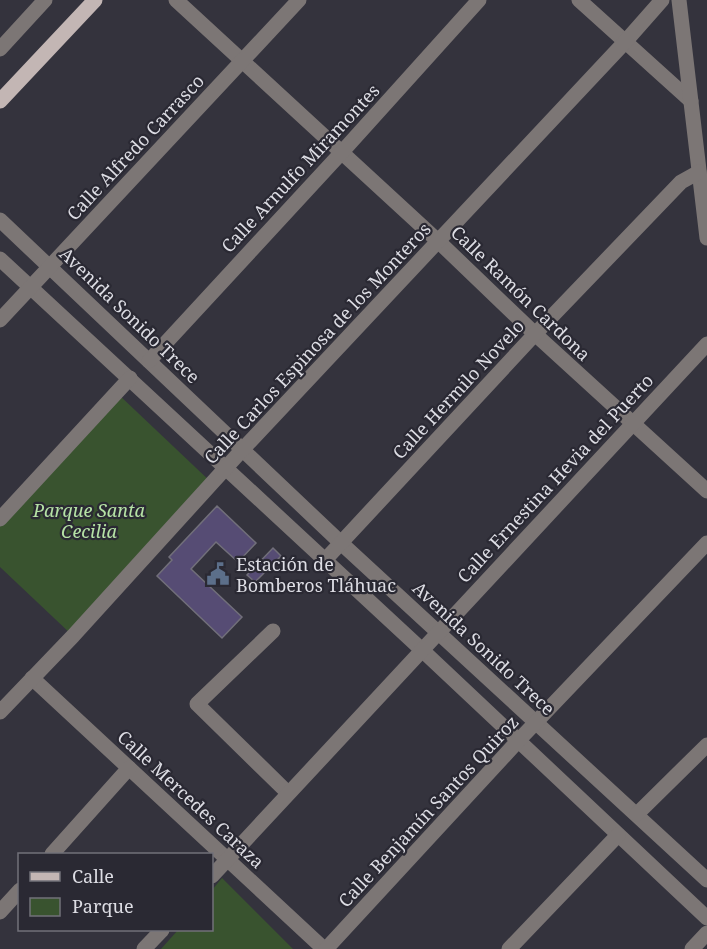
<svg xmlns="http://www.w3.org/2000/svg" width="707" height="949" viewBox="0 0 707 949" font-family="'Noto Serif',serif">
	<rect width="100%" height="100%" fill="#34333d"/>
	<g fill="#39532f">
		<polygon points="118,394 213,484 72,635 0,567 0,520"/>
		<polygon points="222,878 293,949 161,949 178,930 212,930 212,890"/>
	</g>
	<g fill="#564c74" stroke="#716f7a" stroke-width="1.5">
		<polygon points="217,506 256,543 238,562 216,542 191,569 242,617 222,638 157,576 172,560 169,557"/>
		<polygon points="273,548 281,556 255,582 247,575"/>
	</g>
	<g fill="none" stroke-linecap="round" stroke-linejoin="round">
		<g stroke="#7c7675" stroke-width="15">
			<polyline points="176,0 438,241 535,334 707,491"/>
			<polyline points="579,0 691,101"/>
			<polyline points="679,0 707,238"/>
			<polyline points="0,49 45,0"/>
			<polyline points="0,220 341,543 707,880"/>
			<polyline points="0,259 422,650 707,918"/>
			<polyline points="0,320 299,0"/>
			<polyline points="149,361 342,152 479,0"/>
			<polyline points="0,519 130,378"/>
			<polyline points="325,560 535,334 681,182 699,172"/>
			<polyline points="273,631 197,704 288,793"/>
			<polyline points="32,678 324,949"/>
			<polyline points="0,712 73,636 242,450 625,42 662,0"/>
			<polyline points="637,814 707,745"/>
			<polyline points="52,854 129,768"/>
			<polyline points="212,876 707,344"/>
			<polyline points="0,912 20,890"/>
			<polyline points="144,949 162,930"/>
			<polyline points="326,949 518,741 707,543"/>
			<polyline points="509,949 618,835"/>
			<polyline points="692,949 707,933"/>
		</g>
		<polyline stroke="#c3b6b4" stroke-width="15" points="0,101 95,0"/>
	</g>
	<defs>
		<g id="civic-bare" transform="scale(1.8)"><path d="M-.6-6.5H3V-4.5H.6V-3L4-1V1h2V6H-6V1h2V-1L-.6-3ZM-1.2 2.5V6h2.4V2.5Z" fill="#5c6f8a" stroke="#2a2933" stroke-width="2.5" paint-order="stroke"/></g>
	</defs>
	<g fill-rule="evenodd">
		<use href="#civic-bare" x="218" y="574"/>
	</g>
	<g text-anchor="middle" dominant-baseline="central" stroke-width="4.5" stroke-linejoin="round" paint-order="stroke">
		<g font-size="18" fill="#dddde4" stroke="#2a2933">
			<text transform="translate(135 147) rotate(-47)">Calle Alfredo Carrasco</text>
			<text transform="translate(300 168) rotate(-47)">Calle Arnulfo Miramontes</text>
			<text transform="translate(521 293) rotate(44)">Calle Ramón Cardona</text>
			<text transform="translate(130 315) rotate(44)">Avenida Sonido Trece</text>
			<text transform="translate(317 343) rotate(-47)">Calle Carlos Espinosa de los Monteros</text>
			<text transform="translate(458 389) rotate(-47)">Calle Hermilo Novelo</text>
			<text transform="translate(555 478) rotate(-47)">Calle Ernestina Hevia del Puerto</text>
			<text transform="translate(484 648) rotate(43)">Avenida Sonido Trece</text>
			<text transform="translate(191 799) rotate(43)">Calle Mercedes Caraza</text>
			<text transform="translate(428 811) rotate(-47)">Calle Benjamín Santos Quiroz</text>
		</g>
		<g font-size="18" font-style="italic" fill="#b5e2a5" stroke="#2a2933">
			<text x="89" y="510">Parque Santa<tspan x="89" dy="21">Cecilia</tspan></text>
		</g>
		<g font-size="18" fill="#dddde4" stroke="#2a2933" text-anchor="start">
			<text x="236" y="564">Estación de<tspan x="236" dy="21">Bomberos Tláhuac</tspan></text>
		</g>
	</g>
	<rect x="18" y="853" width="195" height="78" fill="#2a2933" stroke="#72717a" stroke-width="1.5"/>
	<rect x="30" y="872" width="30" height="9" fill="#c3b6b4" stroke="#72717a" stroke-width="1.5"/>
	<text x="72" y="883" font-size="18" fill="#dddde4">Calle</text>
	<rect x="30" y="898" width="30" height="18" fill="#39532f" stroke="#72717a" stroke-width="1.5"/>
	<text x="72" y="913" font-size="18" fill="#dddde4">Parque</text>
</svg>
